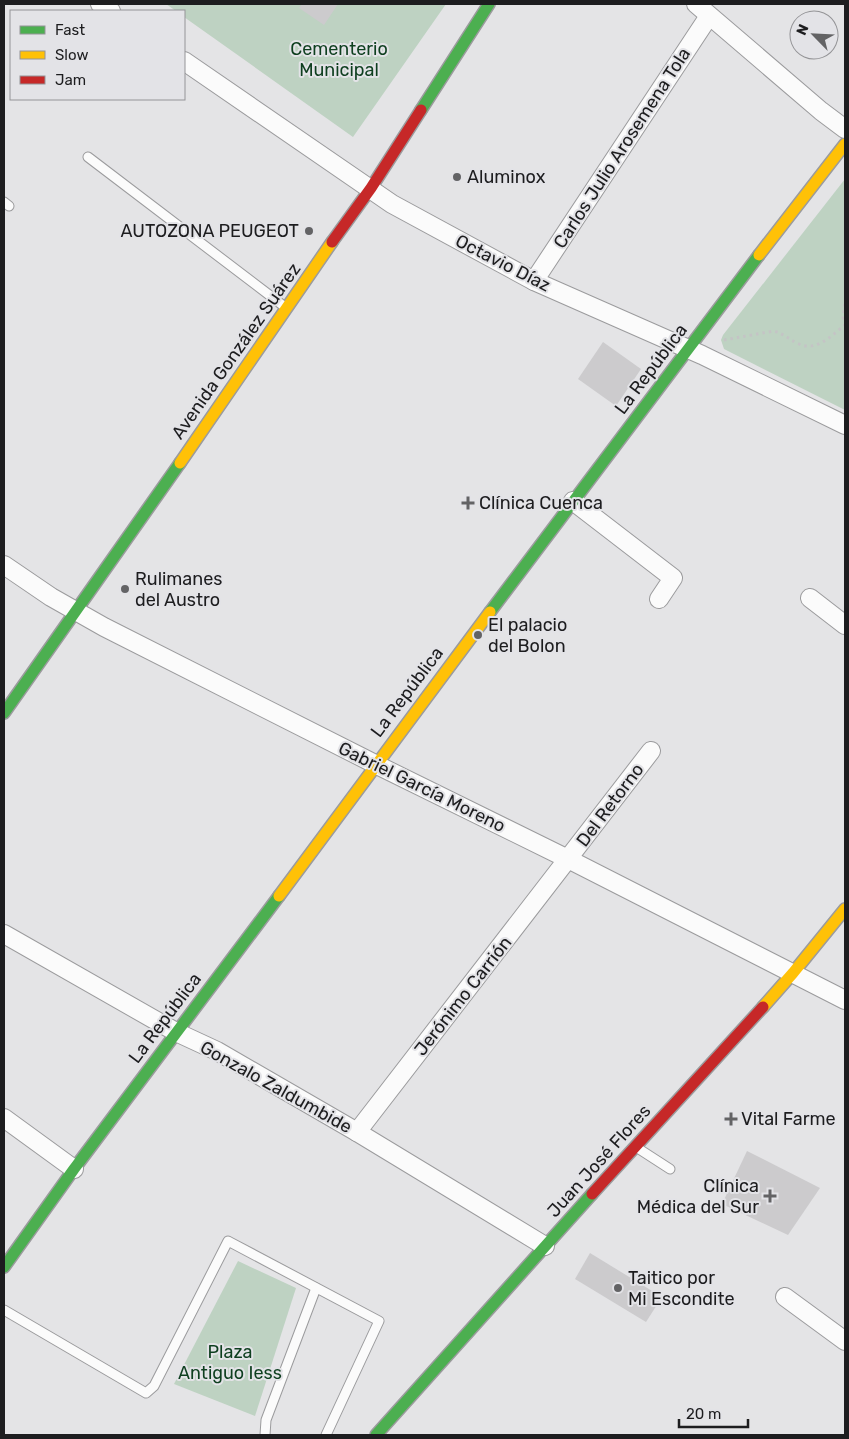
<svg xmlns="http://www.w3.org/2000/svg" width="849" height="1439" viewBox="0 0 849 1439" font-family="Rubik,sans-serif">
	<rect width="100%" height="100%" fill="#e4e4e6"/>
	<g fill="#bed2c2">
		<polygon points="166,4 446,4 353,137 184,17 184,11 176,11"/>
		<polygon points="845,179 845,410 724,349 721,340 723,335"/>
		<polygon points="238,1261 296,1288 255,1416 174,1384"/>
	</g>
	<g fill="#cccbcd">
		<polygon points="302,4 338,4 324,25 299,8"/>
		<polygon points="603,342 641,369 616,406 578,379"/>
		<polygon points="747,1151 820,1188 788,1235 722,1204"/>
		<polygon points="590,1253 662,1297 646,1322 575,1279"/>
	</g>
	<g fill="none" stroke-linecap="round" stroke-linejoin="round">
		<g stroke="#9b9b9d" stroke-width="11">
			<g id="lane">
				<polyline points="88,157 285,307"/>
				<polyline points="4,202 9,206"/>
				<polyline points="636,1147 670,1169"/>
				<polyline points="4,1310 146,1393 154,1386 228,1241 379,1321 326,1435"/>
				<polyline points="265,1435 266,1420 316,1288"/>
			</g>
		</g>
		<g stroke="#9b9b9d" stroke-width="20">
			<g id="street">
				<polyline points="100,4 111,11"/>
				<polyline points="696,4 821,111 845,129"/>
				<polyline points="184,61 392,204 534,281 702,355 845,425"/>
				<polyline points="534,281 709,16"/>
				<polyline points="573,501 673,578 659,599"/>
				<polyline points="4,565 51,597 104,627 375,764 568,859 845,1000"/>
				<polyline points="810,598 845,625"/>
				<polyline points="4,934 176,1032 217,1051 357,1132 545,1246"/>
				<polyline points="4,1118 74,1169"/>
				<polyline points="357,1132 651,751"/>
				<polyline points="785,1297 845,1341"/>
			</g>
		</g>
		<g stroke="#9b9b9d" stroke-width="14">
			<g id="fast">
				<polyline points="421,110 489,4"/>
				<polyline points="490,612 759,255"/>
				<polyline points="4,713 180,463"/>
				<polyline points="4,1267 74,1169 279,896"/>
				<polyline points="376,1435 592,1194"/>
			</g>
		</g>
		<g stroke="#9b9b9d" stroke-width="14">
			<g id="slow">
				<polyline points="759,255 845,144"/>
				<polyline points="180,463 332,242"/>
				<polyline points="279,896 490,612"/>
				<polyline points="763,1007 793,973 845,909"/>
			</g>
		</g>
		<g stroke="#9b9b9d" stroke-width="14">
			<g id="jam">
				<polyline points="332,242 371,188 421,110"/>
				<polyline points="592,1194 763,1007"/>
			</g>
		</g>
		<g stroke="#c4c4c5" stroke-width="3" stroke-dasharray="2.5 4" stroke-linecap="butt">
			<polyline points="845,304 843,317 845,323"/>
			<path d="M724,340L774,331C784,334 790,340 799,344C817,352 832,335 845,325"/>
		</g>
		<use href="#lane" stroke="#fbfbfb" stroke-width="9"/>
		<use href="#street" stroke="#fbfbfb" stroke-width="18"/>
		<use href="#fast" stroke="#4caf50" stroke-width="11"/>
		<use href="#slow" stroke="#ffc107" stroke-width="11"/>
		<use href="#jam" stroke="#c62828" stroke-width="11"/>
	</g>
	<g fill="#636365" stroke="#e3e3e7" stroke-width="2">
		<circle cx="457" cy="177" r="5"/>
		<circle cx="309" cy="231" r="5"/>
		<path d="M465.5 495.5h5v5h5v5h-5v5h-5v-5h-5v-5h5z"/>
		<circle cx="125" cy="589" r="5"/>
		<circle cx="478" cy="635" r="5"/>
		<path d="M728.5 1111.5h5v5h5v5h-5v5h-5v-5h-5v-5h5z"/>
		<path d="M767.5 1188.5h5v5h5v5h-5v5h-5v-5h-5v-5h5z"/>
		<circle cx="618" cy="1288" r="5"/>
	</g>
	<g text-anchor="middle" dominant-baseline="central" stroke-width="4" stroke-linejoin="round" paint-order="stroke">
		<g font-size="18" fill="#0e3f1f" stroke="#e3e3e7">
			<text x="339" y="49">Cementerio<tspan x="339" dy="21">Municipal</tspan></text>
			<text x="230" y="1352">Plaza<tspan x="230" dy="21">Antiguo Iess</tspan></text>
		</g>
		<g font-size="18" fill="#1d1d1f" stroke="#e3e3e7">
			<text transform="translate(622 148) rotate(-57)">Carlos Julio Arosemena Tola</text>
			<text transform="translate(503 263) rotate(27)">Octavio Díaz</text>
			<text transform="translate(236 351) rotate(-55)">Avenida González Suárez</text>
			<text transform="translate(651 369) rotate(-53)">La República</text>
			<text transform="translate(407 692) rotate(-53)">La República</text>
			<text transform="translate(422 787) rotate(26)">Gabriel García Moreno</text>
			<text transform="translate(610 805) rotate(-53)">Del Retorno</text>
			<text transform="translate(463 996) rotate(-52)">Jerónimo Carrión</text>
			<text transform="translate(165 1018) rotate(-53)">La República</text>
			<text transform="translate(276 1087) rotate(29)">Gonzalo Zaldumbide</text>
			<text transform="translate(599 1161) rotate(-48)">Juan José Flores</text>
		</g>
		<g font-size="18" fill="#1d1d1f" stroke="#e3e3e7" text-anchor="start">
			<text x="467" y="177">Aluminox</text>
			<text x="299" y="231" text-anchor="end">AUTOZONA PEUGEOT</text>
			<text x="479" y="503">Clínica Cuenca</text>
			<text x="135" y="579">Rulimanes<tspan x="135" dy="21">del Austro</tspan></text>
			<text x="488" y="625">El palacio<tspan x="488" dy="21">del Bolon</tspan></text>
			<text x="741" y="1119">Vital Farme</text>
			<text x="759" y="1186" text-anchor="end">Clínica<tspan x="759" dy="21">Médica del Sur</tspan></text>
			<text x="628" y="1278">Taitico por<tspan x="628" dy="21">Mi Escondite</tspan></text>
		</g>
	</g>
	<rect width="849" height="1439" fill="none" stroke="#1d1d1f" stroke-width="10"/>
	<rect x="10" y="10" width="175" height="90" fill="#e3e3e7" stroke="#949497"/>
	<rect x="20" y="26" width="25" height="8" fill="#4caf50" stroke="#949497"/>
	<text x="55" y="35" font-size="15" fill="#1d1d1f">Fast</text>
	<rect x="20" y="51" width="25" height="8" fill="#ffc107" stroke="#949497"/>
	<text x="55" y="60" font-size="15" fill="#1d1d1f">Slow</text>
	<rect x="20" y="76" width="25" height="8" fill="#c62828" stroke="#949497"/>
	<text x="55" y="85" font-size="15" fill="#1d1d1f">Jam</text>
	<g transform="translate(814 35) rotate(294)"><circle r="24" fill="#e3e3e7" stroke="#949497"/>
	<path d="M0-4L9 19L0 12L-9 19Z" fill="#636365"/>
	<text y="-8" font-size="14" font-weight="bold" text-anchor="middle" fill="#1d1d1f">N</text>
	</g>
	<path d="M679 1419v8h69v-8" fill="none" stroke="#1d1d1f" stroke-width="2.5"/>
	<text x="686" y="1419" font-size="15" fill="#1d1d1f" stroke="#e3e3e7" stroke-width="4" paint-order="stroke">20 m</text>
</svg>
